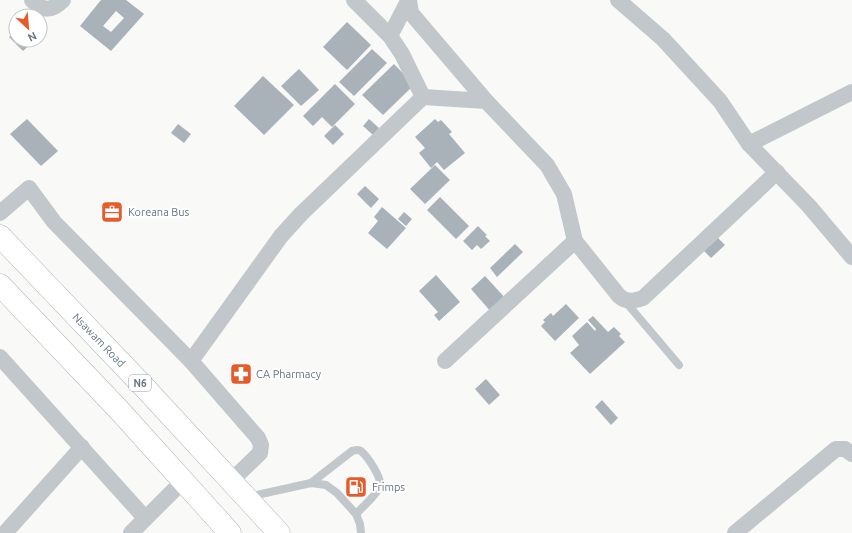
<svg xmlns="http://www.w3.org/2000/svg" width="852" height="533" viewBox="0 0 852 533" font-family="Ubuntu,sans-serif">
	<rect width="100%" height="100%" fill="#f9f9f7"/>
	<g fill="#a9b2b8" fill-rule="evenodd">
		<path d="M101,0H126L144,14L111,51L80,26ZM116,11L124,18L111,32L103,26Z"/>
		<polygon points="347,22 371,45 347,70 323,47"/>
		<polygon points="16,31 16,40 35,40 23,51 9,37"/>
		<polygon points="372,49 387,63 354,96 339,82"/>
		<polygon points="394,64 414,85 383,115 362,95"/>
		<polygon points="299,69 319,90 301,106 281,86"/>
		<polygon points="263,76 294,105 264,135 234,106"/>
		<polygon points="335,84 355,104 332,127 322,117 313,126 303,116"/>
		<polygon points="27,119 58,151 41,166 10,134"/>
		<polygon points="369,119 379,128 373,135 363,126"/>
		<polygon points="435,119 438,122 441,120 452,132 449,134 465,153 444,170 437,162 431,168 419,153 425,148 415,137"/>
		<polygon points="178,124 191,134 184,143 171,133"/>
		<polygon points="335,125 344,134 333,145 324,136"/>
		<polygon points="435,165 450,180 425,204 410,189"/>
		<polygon points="365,186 379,199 371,208 357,194"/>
		<polygon points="440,197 469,226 456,239 427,210"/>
		<polygon points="382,207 406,228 387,249 368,233 378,221 374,217"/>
		<polygon points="404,212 412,219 406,226 398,219"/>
		<polygon points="478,226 487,235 485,236 490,241 481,249 477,245 472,250 463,241"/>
		<polygon points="718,238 725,245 711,258 704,251"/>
		<polygon points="515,244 523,252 497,277 490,268"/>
		<polygon points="436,275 460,302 439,321 434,315 438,312 419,291"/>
		<polygon points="485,276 507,300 492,313 471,289"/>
		<polygon points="566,304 579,318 555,341 541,326 545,322 543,320 551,313 553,316"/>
		<polygon points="593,316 608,332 614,327 621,334 619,336 625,342 590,374 570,353 579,345 572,336 587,322 595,331 596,329 588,320"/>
		<polygon points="486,379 500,395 489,405 475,389"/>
		<polygon points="602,400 618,418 611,425 595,407"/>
	</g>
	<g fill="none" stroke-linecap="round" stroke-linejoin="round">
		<g stroke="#b3b8bc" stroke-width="23">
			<g id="trunk">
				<polyline points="0,236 146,389 279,533"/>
				<polyline points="0,285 119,410 230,533"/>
			</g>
		</g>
		<g stroke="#c2c7cb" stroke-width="8">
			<polyline points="624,300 679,365"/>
			<path d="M311,483L352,451C356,450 358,449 361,451C368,457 382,478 380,486C378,494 362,507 356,514"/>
			<polyline points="248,497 311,483 326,485 337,493 356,514 360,524 361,533"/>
		</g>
		<g stroke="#c2c7cb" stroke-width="16">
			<path d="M32,0C43,12 52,11 63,0"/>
			<polyline points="354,0 390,36 402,54 423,97"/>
			<path d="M409,0L411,13L486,101L547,165L564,194L575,241L619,296C627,303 634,301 643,298L777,172"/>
			<polyline points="618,0 663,39 720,101 749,144 809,206 852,257"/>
			<polyline points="390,36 408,1"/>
			<polyline points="749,144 852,92"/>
			<polyline points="0,213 29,188 54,222 191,361 258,438 261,445 260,453 231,481"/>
			<polyline points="0,357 145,518"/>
			<polyline points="191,361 281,236 301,214 423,97 486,101"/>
			<polyline points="445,361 575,241"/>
			<polyline points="5,533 82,447"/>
			<polyline points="131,533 183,481"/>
			<polyline points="735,533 836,449 845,449 852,454"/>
		</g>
		<use href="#trunk" stroke="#fff" stroke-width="22"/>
	</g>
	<defs>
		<g id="office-square" transform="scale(1.15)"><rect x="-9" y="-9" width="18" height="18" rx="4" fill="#e65b2a" stroke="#fff"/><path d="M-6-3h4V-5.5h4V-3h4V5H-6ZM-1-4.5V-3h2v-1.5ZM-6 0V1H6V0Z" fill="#fff"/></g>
		<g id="pharmacy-square" transform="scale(1.15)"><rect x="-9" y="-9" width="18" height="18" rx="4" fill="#e65b2a" stroke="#fff"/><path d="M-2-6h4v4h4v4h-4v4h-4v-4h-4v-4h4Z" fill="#fff"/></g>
		<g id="fuel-square" transform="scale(1.15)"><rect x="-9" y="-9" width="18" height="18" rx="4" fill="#e65b2a" stroke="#fff"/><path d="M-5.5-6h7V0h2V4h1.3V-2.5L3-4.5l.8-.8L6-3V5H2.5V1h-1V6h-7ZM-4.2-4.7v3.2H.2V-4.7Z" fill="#fff"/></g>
	</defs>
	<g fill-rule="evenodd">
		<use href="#office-square" x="112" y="212"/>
		<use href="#pharmacy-square" x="241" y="374"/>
		<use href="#fuel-square" x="356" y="487"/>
	</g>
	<g text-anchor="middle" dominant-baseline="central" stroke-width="4" stroke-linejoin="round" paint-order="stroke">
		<rect fill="#fff" stroke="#929ea8" stroke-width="1" x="129" y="375" width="22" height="16" rx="3"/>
		<g font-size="10" font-weight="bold" fill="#647482">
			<text x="140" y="383">N6</text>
		</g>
		<g font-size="11" fill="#647482" stroke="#fff" text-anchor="start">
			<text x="128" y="212">Koreana Bus</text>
			<text x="256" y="374">CA Pharmacy</text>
			<text x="372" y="487">Frimps</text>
		</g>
		<g font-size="11" fill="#647482" stroke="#fff">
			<text transform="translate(99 340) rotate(46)">Nsawam Road</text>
		</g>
	</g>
	<g transform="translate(28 28) rotate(154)"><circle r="19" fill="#ffffff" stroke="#c1c7cd"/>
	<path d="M0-3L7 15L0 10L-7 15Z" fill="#e65b2a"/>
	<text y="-6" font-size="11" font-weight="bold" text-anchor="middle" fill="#647482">N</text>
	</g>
</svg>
